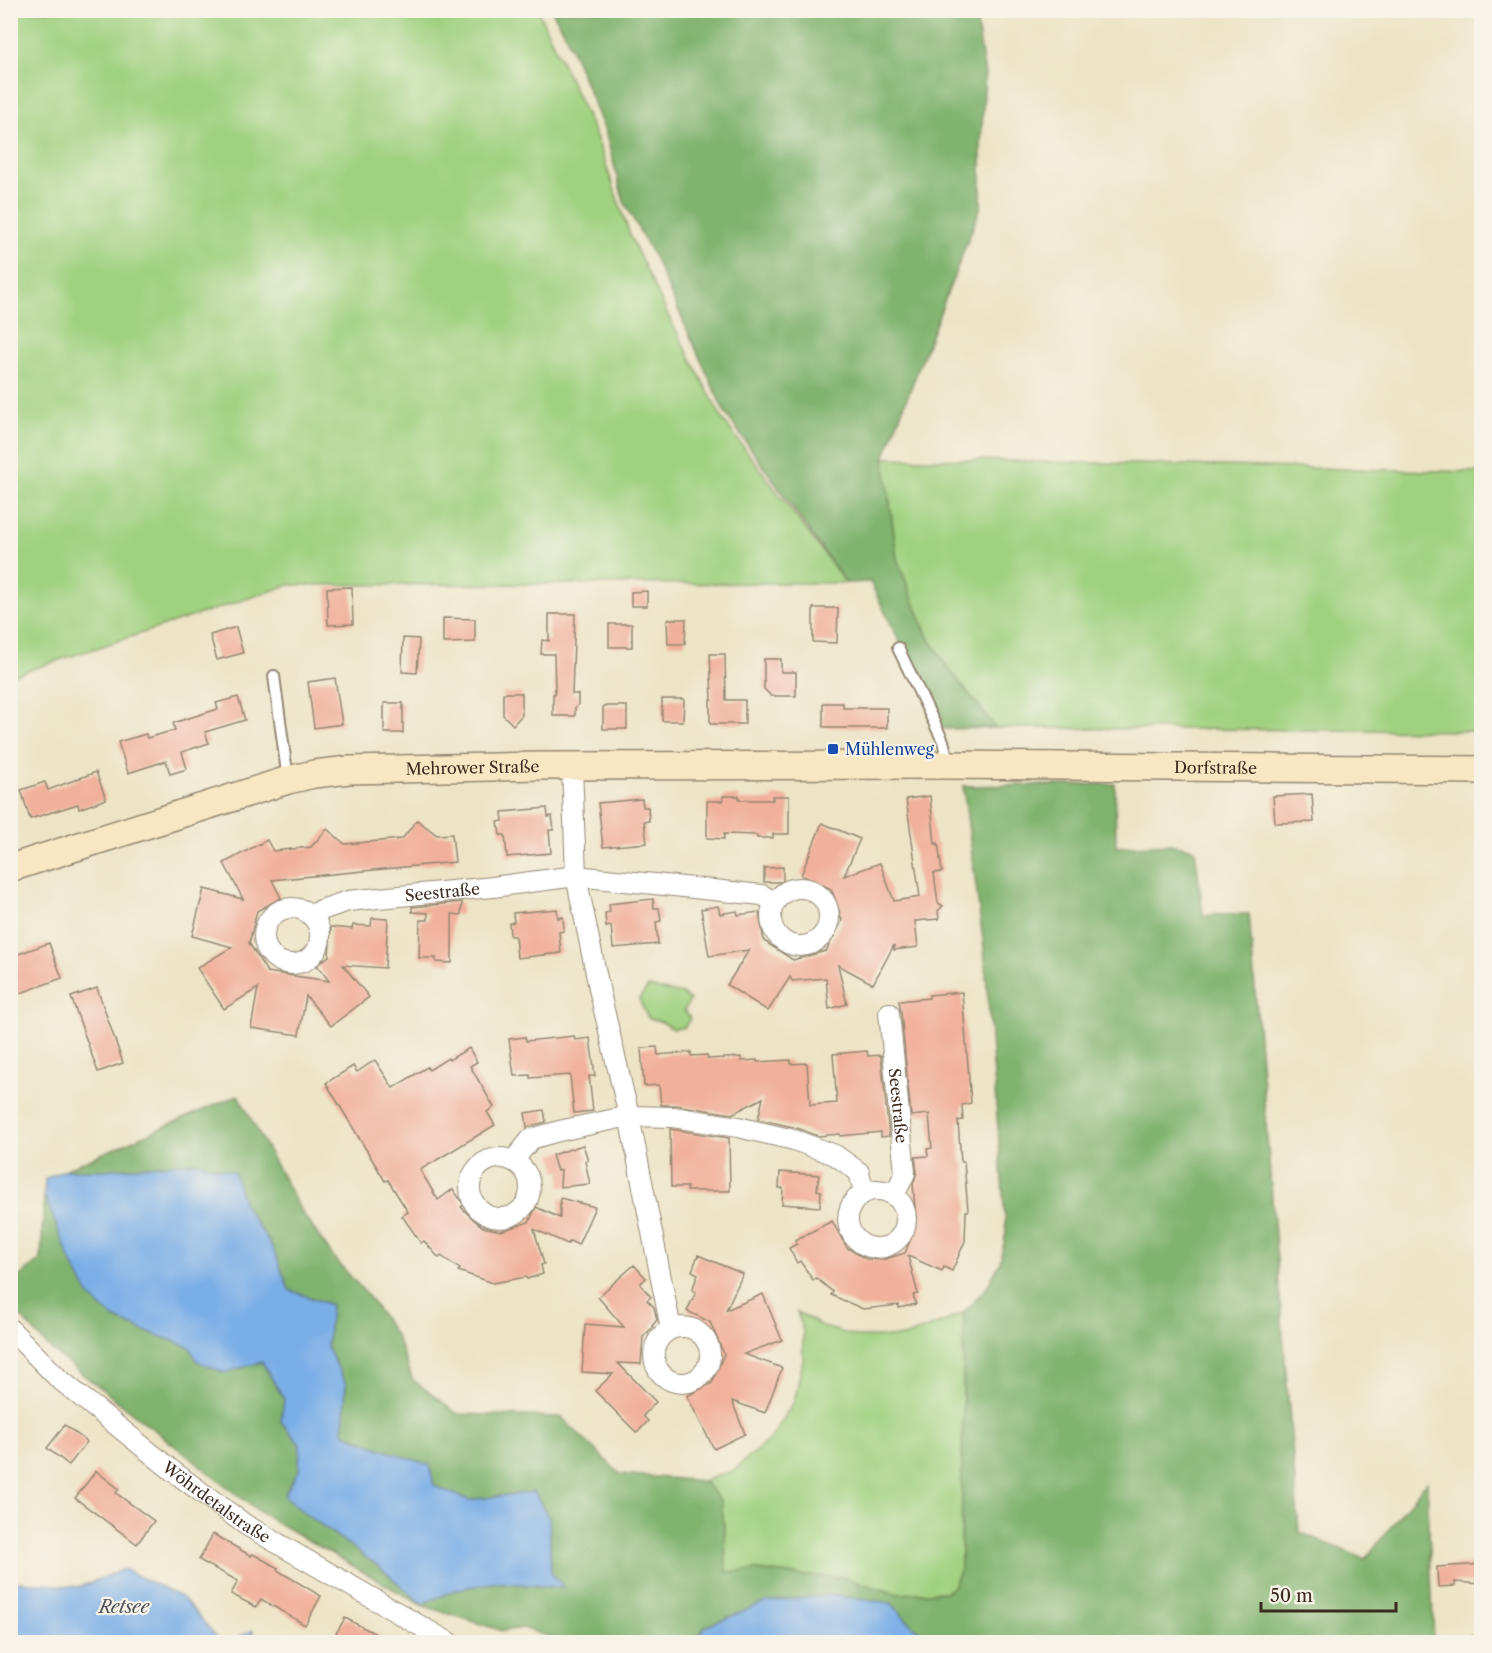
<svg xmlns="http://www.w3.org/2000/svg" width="1492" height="1653" viewBox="0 0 1492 1653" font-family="'Libre Caslon Text',serif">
	<rect width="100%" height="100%" fill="#f7f3e8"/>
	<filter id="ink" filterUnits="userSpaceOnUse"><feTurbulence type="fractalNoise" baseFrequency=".0167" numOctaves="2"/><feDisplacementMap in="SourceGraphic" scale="12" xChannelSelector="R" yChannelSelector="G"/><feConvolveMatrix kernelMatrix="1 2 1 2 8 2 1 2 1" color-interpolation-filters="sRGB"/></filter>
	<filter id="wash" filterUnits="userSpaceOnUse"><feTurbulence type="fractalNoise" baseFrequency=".008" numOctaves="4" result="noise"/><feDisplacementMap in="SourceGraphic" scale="24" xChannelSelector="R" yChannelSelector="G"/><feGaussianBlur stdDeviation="1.35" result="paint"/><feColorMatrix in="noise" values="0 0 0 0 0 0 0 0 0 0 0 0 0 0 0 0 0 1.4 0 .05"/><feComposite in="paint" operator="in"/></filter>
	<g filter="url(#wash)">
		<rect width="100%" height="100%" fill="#ede4c6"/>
		<g fill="#a0d180" stroke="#6e7e4f" stroke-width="1.5">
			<polygon points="10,11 538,11 596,136 631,238 668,315 723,420 846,583 289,585 11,676"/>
			<polygon points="884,458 1481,472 1481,731 996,728 948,668 926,633 897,559"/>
			<polygon points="648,987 682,994 690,1000 684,1011 690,1018 685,1027 673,1029 662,1022 648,1018 639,999"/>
			<polygon points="797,1312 824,1327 859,1337 904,1337 948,1320 964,1312 961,1569 953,1587 946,1592 898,1594 840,1577 804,1576 756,1570 725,1572 725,1535 721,1501 703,1481 734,1470 771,1438 794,1402 803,1360 803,1331"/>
		</g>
		<g fill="#80b36e" stroke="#5e6e46" stroke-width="1.5">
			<polygon points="552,11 975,11 985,75 981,144 981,206 884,458 897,559 926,633 948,668 996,728 943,729 870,582 846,583 724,411 655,259 624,202 605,131 564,31"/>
			<polygon points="1115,784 1116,847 1170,844 1195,849 1203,915 1249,914 1299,1532 1365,1559 1427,1481 1434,1642 938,1642 914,1628 891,1603 705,1626 696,1642 565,1642 523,1628 503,1631 421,1605 262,1514 49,1348 11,1306 11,1283 41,1259 44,1195 54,1216 114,1318 140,1329 190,1347 262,1362 284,1399 281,1421 300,1445 299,1470 284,1495 303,1512 381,1568 421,1604 458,1589 496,1582 564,1588 551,1573 549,1518 534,1492 469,1500 434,1486 381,1449 343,1433 346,1384 327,1347 331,1305 289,1290 273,1248 244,1205 233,1172 195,1162 104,1170 64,1170 238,1095 301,1211 334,1258 368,1296 396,1336 413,1380 458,1414 561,1417 620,1474 703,1481 721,1501 725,1535 726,1572 756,1570 804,1576 840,1577 898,1594 946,1592 953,1587 961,1569 964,1312 987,1287 1000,1262 1006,1232 984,948 963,786"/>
		</g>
		<g fill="#7aaee7" stroke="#5a6c82" stroke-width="1.5">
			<polygon points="196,1162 234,1172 244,1205 273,1248 289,1290 331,1305 327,1347 346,1384 343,1433 381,1449 430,1465 434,1486 469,1500 534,1492 549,1518 551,1573 565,1588 496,1582 458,1589 422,1604 381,1568 303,1512 284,1495 299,1470 300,1445 281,1421 284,1399 262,1362 224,1373 197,1361 190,1347 140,1329 114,1318 90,1297 72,1264 44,1195 45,1179 64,1170 104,1170"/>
			<polygon points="124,1569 183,1598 221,1642 11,1642 11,1581 80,1587"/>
			<polygon points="831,1595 891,1603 914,1628 938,1642 696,1642 705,1627 766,1602"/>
			<polygon points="253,1630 257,1642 229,1642"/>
		</g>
		<g id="blocks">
			<g fill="#f1b09b">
				<polygon points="352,587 353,624 328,625 327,588"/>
				<polygon points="647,591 647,606 631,606 631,592"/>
				<polygon points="813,608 838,608 837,643 813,642"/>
				<polygon points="549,614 575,614 572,694 578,694 578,705 575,708 575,716 553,716 553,694 555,694 554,654 541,654 542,640 549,641"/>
				<polygon points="443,618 475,619 475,642 443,643"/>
				<polygon points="667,619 686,619 685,644 668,644"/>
				<rect x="609" y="624" width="23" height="23"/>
				<polygon points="236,627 243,653 217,660 210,635"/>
				<polygon points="403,638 419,639 417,673 402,672"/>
				<polygon points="710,654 725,654 726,700 745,700 745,724 710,724 710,700 712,700"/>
				<polygon points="764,659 781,659 781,672 796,672 796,696 771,696 764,689"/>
				<polygon points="335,678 342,724 314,728 308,682"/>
				<polygon points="503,693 522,693 522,715 513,725 503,715"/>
				<polygon points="238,697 245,720 205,732 209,743 182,752 187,769 170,774 166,761 128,773 118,742 146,734 147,738 175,730 173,723 218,709 216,703"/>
				<polygon points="662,699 684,699 683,721 662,721"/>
				<rect x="384" y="703" width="19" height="30"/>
				<polygon points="823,703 843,703 843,708 887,708 887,728 830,728 830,727 823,727"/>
				<rect x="603" y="706" width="24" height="23"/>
				<polygon points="96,772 106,799 79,809 78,804 30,819 21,790 45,782 48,790"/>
				<polygon points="1312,794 1314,822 1275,823 1273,796"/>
				<polygon points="723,796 739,796 739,800 773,800 772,796 789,796 789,834 773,834 773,838 757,838 757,835 724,834 724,839 707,838 707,801 723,801"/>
				<polygon points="930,796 935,844 938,843 942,872 934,873 938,903 943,906 938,911 939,919 915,921 918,947 894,950 894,945 873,984 838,965 847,1004 829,1009 826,978 792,981 790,977 768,1011 727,985 749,950 709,956 701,909 718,906 720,914 737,911 738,915 759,912 764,941 793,960 826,951 842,921 836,901 831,889 801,875 822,823 860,839 844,876 880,863 894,901 920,897 906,799"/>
				<polygon points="642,799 643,807 648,807 649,821 644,821 647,843 603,847 598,803"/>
				<polygon points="547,808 548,817 552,816 554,830 549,830 551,853 507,857 505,835 500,835 498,822 503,821 502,812"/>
				<polygon points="417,820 437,835 452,834 455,862 272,880 281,898 257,911 249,943 267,972 329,981 317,965 329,956 331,927 352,929 353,925 371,926 372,918 388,919 385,968 343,965 369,997 331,1026 306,996 299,1035 251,1028 258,988 224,1009 197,968 232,947 192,936 204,889 243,899 224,863 267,840 273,851 311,847 327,829 345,844 402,839"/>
				<polygon points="783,867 783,882 764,882 764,868"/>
				<polygon points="653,899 654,908 659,908 661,921 656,922 658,944 613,948 611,926 606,927 605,913 610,912 609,904"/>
				<polygon points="462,902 461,915 452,914 452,963 436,962 436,958 419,958 420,920 428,920 428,913 412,912 412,907"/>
				<polygon points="557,909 558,918 563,917 564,931 559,932 561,953 517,958 515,936 510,936 509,923 514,922 513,913"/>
				<polygon points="49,943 62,978 10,997 10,957"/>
				<polygon points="97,988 123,1063 98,1072 71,997"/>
				<polygon points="962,992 971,1103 962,1105 963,1120 958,1121 961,1162 964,1162 968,1211 966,1211 965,1241 952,1271 944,1267 942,1271 908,1256 918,1294 913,1295 916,1304 899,1308 899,1305 863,1309 831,1295 833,1292 816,1278 813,1280 800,1261 797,1263 789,1248 797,1244 795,1240 832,1221 847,1248 866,1259 882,1260 905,1253 915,1228 916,1220 913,1184 917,1172 915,1157 928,1156 927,1149 932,1148 929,1114 911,1116 901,1012 899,1001 929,998 929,995"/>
				<polygon points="574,1036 575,1040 590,1038 595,1076 589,1076 593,1111 574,1113 570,1075 530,1078 530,1075 514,1076 509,1039 525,1037 526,1041"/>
				<polygon points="657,1047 658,1055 691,1052 691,1056 707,1055 708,1059 741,1057 741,1061 757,1060 757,1062 791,1060 791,1064 807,1063 810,1105 837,1103 833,1054 867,1051 868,1056 881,1055 889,1136 881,1137 881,1132 840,1136 840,1134 818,1136 797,1128 758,1119 763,1098 732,1114 675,1105 661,1105 659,1085 644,1086 641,1048"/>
				<polygon points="469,1048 477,1062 470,1066 494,1107 487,1112 495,1125 420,1170 438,1200 453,1189 464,1205 461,1207 474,1220 483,1227 501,1231 529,1222 536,1207 560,1218 560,1198 595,1207 578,1245 570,1241 568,1244 534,1229 544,1264 541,1265 543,1274 527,1279 526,1277 493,1283 458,1271 460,1269 441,1256 439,1258 424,1241 421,1243 402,1216 408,1212 388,1180 385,1181 326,1083 353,1066 357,1072 375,1060 393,1088 427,1067 429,1070 448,1058 449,1060"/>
				<polygon points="544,1110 546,1122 527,1127 525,1113"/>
				<polygon points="670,1129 729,1138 730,1191 687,1191 687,1187 671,1187"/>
				<polygon points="583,1145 588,1160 585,1161 590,1184 560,1187 561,1170 557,1171 552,1155"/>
				<polygon points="780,1172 819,1175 817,1190 821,1191 820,1207 782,1204 783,1188 779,1188"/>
				<polygon points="698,1255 743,1274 726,1310 763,1294 782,1340 744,1354 782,1368 765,1413 732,1401 745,1434 714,1449 687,1396 712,1383 724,1354 710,1322 687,1311 696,1292 692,1290 698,1274 692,1271"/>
				<polygon points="634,1265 646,1278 640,1284 651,1297 647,1300 654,1307 657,1320 652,1326 653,1327 643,1337 641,1364 618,1363 656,1402 643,1416 648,1421 637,1433 595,1391 613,1374 582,1372 585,1324 624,1327 598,1297"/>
				<polygon points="65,1425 87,1442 69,1465 47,1448"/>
				<polygon points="96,1471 119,1489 116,1493 154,1521 137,1544 75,1498"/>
				<polygon points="213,1534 251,1556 253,1554 278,1568 277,1570 321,1596 305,1625 261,1599 256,1607 231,1594 238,1581 199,1560"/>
				<polygon points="1482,1564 1482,1584 1455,1582 1455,1586 1438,1587 1437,1567"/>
				<polygon points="345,1618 391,1642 331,1642"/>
			</g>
		</g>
	</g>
	<g filter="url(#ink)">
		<use href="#blocks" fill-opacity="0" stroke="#948772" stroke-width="1.5"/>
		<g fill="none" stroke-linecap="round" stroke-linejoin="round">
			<g stroke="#948772" stroke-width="14">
				<g id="service">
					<polyline points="898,648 943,741 949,764"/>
					<polyline points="274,676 288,780"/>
					<polyline points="1473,1642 1482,1642"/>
				</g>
			</g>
			<g stroke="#948772" stroke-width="22">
				<g id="minor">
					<polyline points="572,766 576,876 600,993 629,1116 671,1329"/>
					<circle cx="800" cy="917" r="29"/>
					<circle cx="292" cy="936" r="28"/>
					<path id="s1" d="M312,916L321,910L348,901L493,887L576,876L762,895L775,902"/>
					<path id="s2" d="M889,1013L905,1173L894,1196"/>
					<circle cx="500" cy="1188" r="30"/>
					<polyline points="513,1161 531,1139 559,1131 629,1116 673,1117 738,1127 794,1140 835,1155 859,1172 864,1193"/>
					<circle cx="877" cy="1219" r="29"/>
					<circle cx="682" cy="1355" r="28"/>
					<path id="s3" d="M10,1329L58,1378L174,1472L246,1525L448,1642"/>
				</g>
			</g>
			<g stroke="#948772" stroke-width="30">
				<g id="secondary">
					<path id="s4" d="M10,868L288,780L314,774L349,770L543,766L949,765L1482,770"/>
				</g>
			</g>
			<use href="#service" stroke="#fff" stroke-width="10"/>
			<use href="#minor" stroke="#fff" stroke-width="20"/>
			<use href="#secondary" stroke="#f9e7c3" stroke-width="27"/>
		</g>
	</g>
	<rect fill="#1a4fb4" stroke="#f7f3e8" stroke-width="2" x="827" y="743" width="12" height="12" rx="3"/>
	<g text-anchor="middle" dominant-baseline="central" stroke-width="4.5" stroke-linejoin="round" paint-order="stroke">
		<g font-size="16" fill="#164399" stroke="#f7f3e8" text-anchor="start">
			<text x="845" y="749">Mühlenweg</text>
		</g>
		<g font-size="16" fill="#3b2a1e" stroke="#f7f3e8">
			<text stroke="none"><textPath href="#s4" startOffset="477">Mehrower Straße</textPath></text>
			<text stroke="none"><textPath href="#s4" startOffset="1220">Dorfstraße</textPath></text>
			<text stroke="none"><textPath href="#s1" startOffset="134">Seestraße</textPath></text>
			<text stroke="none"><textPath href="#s2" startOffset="93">Seestraße</textPath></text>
			<text stroke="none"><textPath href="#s3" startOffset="270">Wöhrdetalstraße</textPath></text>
		</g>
		<g font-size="18" font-style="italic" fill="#4e525a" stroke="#f7f3e8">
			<text x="124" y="1607">Retsee</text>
		</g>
	</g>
	<rect width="1492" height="1653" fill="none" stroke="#f7f3e8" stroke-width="36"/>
	<path d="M1261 1602v9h135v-9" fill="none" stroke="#3b2a1e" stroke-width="3"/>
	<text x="1270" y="1602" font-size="18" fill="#3b2a1e" stroke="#f7f3e8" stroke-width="4.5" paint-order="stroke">50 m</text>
</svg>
